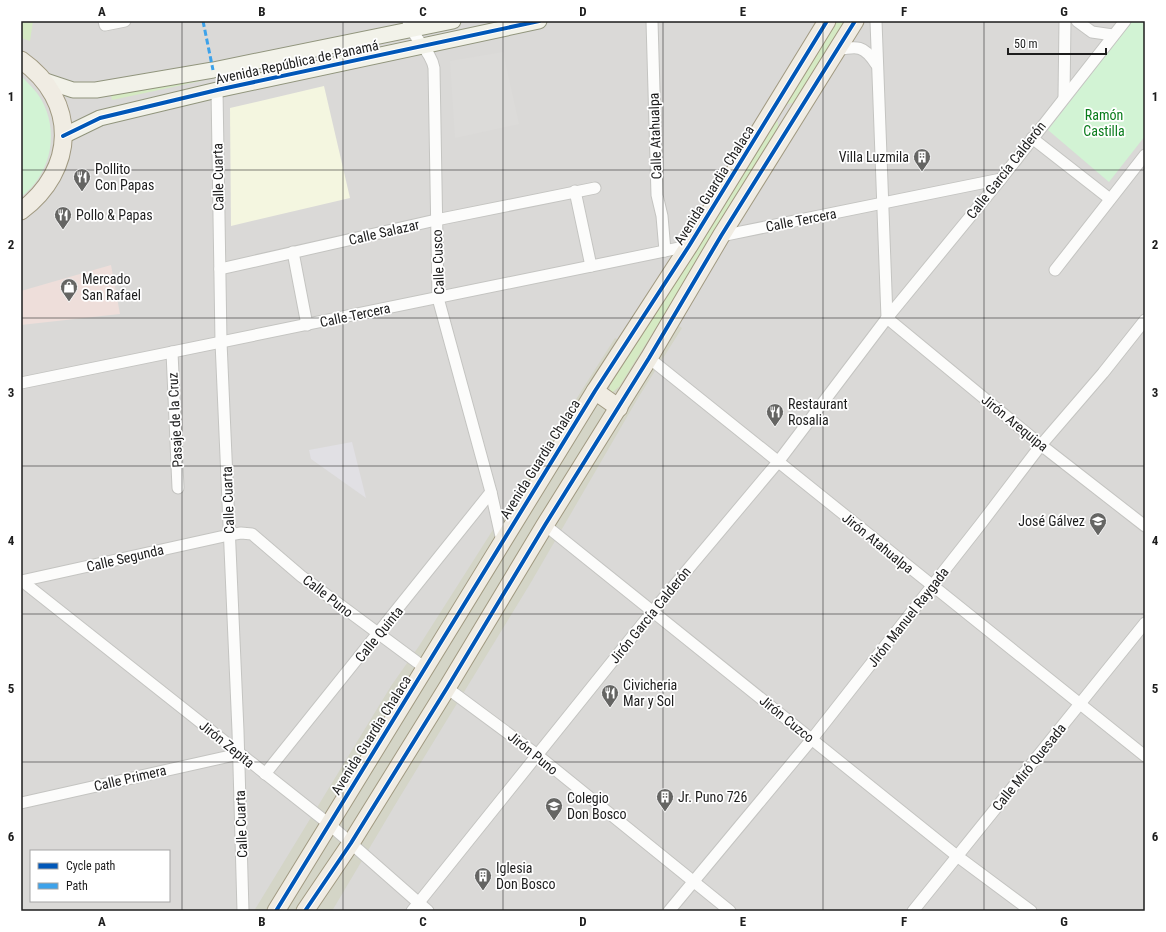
<svg xmlns="http://www.w3.org/2000/svg" width="1166" height="932" viewBox="0 0 1166 932" font-family="'Roboto Condensed',sans-serif">
	<rect width="100%" height="100%" fill="#ebeae5"/>
	<path fill="#dad9d7" fill-rule="evenodd" d="M21,21H1145V911H21ZM31,851H169V901H31Z"/>
	<polygon fill="#eededa" points="111,265 120,314 21,325 21,291"/>
	<polygon fill="#f4f6e0" points="324,86 350,198 231,226 230,108"/>
	<polygon fill="#d4d5c7" points="660,315 682,328 638,398 530,584 398,800 332,911 254,911 391,686 419,646 615,338 638,350"/>
	<g fill="#d5eac3">
		<polygon points="21,21 33,21 30,41 21,38"/>
		<polygon points="833,21 845,21 793,103 787,104 785,96"/>
		<polygon points="199,73 201,81 112,100 110,91"/>
		<polygon points="778,121 778,131 619,387 610,394 610,384 768,128"/>
	</g>
	<g fill="#d2f3d4">
		<polygon points="1132,21 1145,21 1145,136 1109,182 1048,130"/>
		<path d="M21,76C30,85 39,93 44,105C59,137 49,176 21,197Z"/>
	</g>
	<polygon fill="#dcdbd9" points="503,52 519,124 455,138 450,61"/>
	<polygon fill="#e1e0e4" points="352,442 366,498 311,459 309,450"/>
	<g fill="none" stroke-linecap="round" stroke-linejoin="round">
		<g stroke="#c4c4c1" stroke-width="13">
			<g id="street">
				<polyline points="104,21 105,25 125,21"/>
				<path d="M408,21C413,39 431,50 434,68L438,298L491,492L502,541"/>
				<polyline points="652,21 657,195 662,216 665,251"/>
				<polyline points="876,21 887,318"/>
				<polyline points="1077,21 1092,32 1113,35"/>
				<path d="M837,50C857,46 864,45 876,64"/>
				<polyline points="217,90 221,342 238,731 243,911"/>
				<polyline points="1064,97 1065,21"/>
				<polyline points="1032,138 1110,199"/>
				<polyline points="575,191 591,266"/>
				<polyline points="721,236 1001,179"/>
				<polyline points="293,252 307,325"/>
				<polyline points="220,269 436,220 595,188"/>
				<polyline points="1055,270 1145,155"/>
				<polyline points="887,318 1041,445 1145,526"/>
				<polyline points="172,352 178,488"/>
				<polyline points="649,358 1145,756"/>
				<polyline points="21,383 689,246"/>
				<polyline points="545,525 957,856 1031,911"/>
				<polyline points="21,581 229,535 241,533 252,534 301,576 425,668"/>
				<polyline points="22,581 329,824 428,911"/>
				<polyline points="447,688 536,754 730,911"/>
				<polyline points="265,774 491,492"/>
				<polyline points="21,803 239,754"/>
				<polyline points="412,911 652,612 778,462 887,318 1001,179 1125,21"/>
				<polyline points="669,911 812,739 980,525 1041,445 1103,373 1145,320"/>
				<polyline points="913,911 1145,623"/>
			</g>
		</g>
		<g stroke="#91957d" stroke-width="17">
			<g id="secondary">
				<polyline points="43,80 73,90 96,90 213,70 453,21"/>
				<polyline points="63,136 100,118 217,90 539,21"/>
			</g>
		</g>
		<g stroke="#a19a82" stroke-width="19">
			<g id="primary">
				<path d="M21,60C79,101 76,170 21,211"/>
				<polyline points="595,391 619,408"/>
				<polyline points="276,911 595,391 689,246 827,21"/>
				<polyline points="305,911 351,843 447,688 545,525 649,358 721,236 855,21"/>
			</g>
		</g>
		<use href="#street" stroke="#fcfcfb" stroke-width="11"/>
		<use href="#secondary" stroke="#f2f2e9" stroke-width="15"/>
		<use href="#primary" stroke="#f0ece3" stroke-width="17"/>
		<polyline stroke="#3da2ea" stroke-width="3" stroke-dasharray="6 3" stroke-linecap="butt" points="203,21 213,70"/>
		<g stroke="#fff" stroke-width="6">
			<g id="cycleway">
				<polyline points="63,136 100,118 217,90 539,21"/>
				<polyline points="276,911 595,391 689,246 827,21"/>
				<polyline points="305,911 351,843 447,688 545,525 649,358 721,236 855,21"/>
			</g>
		</g>
		<use href="#cycleway" stroke="#0057b8" stroke-width="4"/>
	</g>
	<path fill="none" stroke="#1d1d1d" stroke-width="1" stroke-opacity="0.55" d="M182,21V911M343,21V911M503,21V911M663,21V911M823,21V911M984,21V911M21,170H1145M21,318H1145M21,466H1145M21,614H1145M21,762H1145"/>
	<defs>
		<g id="building-pin" transform="scale(0.9)"><path d="M0 17L-7.5 6A9.5 9.5 0 1 1 7.5 6Z" fill="#656563" stroke="#fff"/><path d="M-4-6H4V6H1V3H-1V6H-4ZM-2.5-4.3h1.7v1.8h-1.7ZM.8-4.3h1.7v1.8H.8ZM-2.5-1h1.7V.8h-1.7ZM.8-1h1.7V.8H.8Z" fill="#fff"/></g>
		<g id="restaurant-pin" transform="scale(0.9)"><path d="M0 17L-7.5 6A9.5 9.5 0 1 1 7.5 6Z" fill="#656563" stroke="#fff"/><path d="M-5-6h1v4h1v-4h1v4h1v-4h1v5L-1.5 .5V6h-2V.5L-5-1ZM5-6V6H3V1.5H1.5Q1.5-4 5-6Z" fill="#fff"/></g>
		<g id="shop-pin" transform="scale(0.9)"><path d="M0 17L-7.5 6A9.5 9.5 0 1 1 7.5 6Z" fill="#656563" stroke="#fff"/><path d="M-5-2.5h2.3a2.7 3.5 0 0 1 5.4 0H5L5.5 6h-11ZM-1.5-2.5h3a1.5 2.3 0 0 0-3 0Z" fill="#fff"/></g>
		<g id="school-pin" transform="scale(0.9)"><path d="M0 17L-7.5 6A9.5 9.5 0 1 1 7.5 6Z" fill="#656563" stroke="#fff"/><path d="M0-5L7-2L0 1L-7-2ZM-4 1L0 2.5L4 1V4Q0 6-4 4Z" fill="#fff"/></g>
	</defs>
	<g fill-rule="evenodd">
		<use href="#building-pin" x="922" y="157"/>
		<use href="#restaurant-pin" x="82" y="177"/>
		<use href="#restaurant-pin" x="63" y="215"/>
		<use href="#shop-pin" x="69" y="287"/>
		<use href="#restaurant-pin" x="775" y="412"/>
		<use href="#school-pin" x="1098" y="521"/>
		<use href="#restaurant-pin" x="610" y="693"/>
		<use href="#building-pin" x="665" y="797"/>
		<use href="#school-pin" x="554" y="806"/>
		<use href="#building-pin" x="483" y="876"/>
	</g>
	<g text-anchor="middle" dominant-baseline="central" stroke-width="3.5" stroke-linejoin="round" paint-order="stroke">
		<g font-size="14" fill="#1d1d1d" stroke="#fff">
			<text transform="translate(297 62) rotate(-12)">Avenida República de Panamá</text>
			<text transform="translate(655 136) rotate(-92)">Calle Atahualpa</text>
			<text transform="translate(1006 170) rotate(-52)">Calle García Calderón</text>
			<text transform="translate(218 177) rotate(-91)">Calle Cuarta</text>
			<text transform="translate(714 185) rotate(-58)">Avenida Guardia Chalaca</text>
			<text transform="translate(801 220) rotate(-11)">Calle Tercera</text>
			<text transform="translate(384 232) rotate(-13)">Calle Salazar</text>
			<text transform="translate(438 262) rotate(-92)">Calle Cusco</text>
			<text transform="translate(355 315) rotate(-12)">Calle Tercera</text>
			<text transform="translate(175 420) rotate(-93)">Pasaje de la Cruz</text>
			<text transform="translate(1015 423) rotate(39)">Jirón Arequipa</text>
			<text transform="translate(540 459) rotate(-58)">Avenida Guardia Chalaca</text>
			<text transform="translate(228 500) rotate(-92)">Calle Cuarta</text>
			<text transform="translate(878 543) rotate(39)">Jirón Atahualpa</text>
			<text transform="translate(125 558) rotate(-13)">Calle Segunda</text>
			<text transform="translate(328 596) rotate(38)">Calle Puno</text>
			<text transform="translate(650 615) rotate(-51)">Jirón García Calderón</text>
			<text transform="translate(908 617) rotate(-52)">Jirón Manuel Raygada</text>
			<text transform="translate(379 634) rotate(-51)">Calle Quinta</text>
			<text transform="translate(787 719) rotate(39)">Jirón Cuzco</text>
			<text transform="translate(371 735) rotate(-58)">Avenida Guardia Chalaca</text>
			<text transform="translate(227 744) rotate(39)">Jirón Zepita</text>
			<text transform="translate(533 753) rotate(39)">Jirón Puno</text>
			<text transform="translate(1029 767) rotate(-51)">Calle Miró Quesada</text>
			<text transform="translate(130 778) rotate(-13)">Calle Primera</text>
			<text transform="translate(241 824) rotate(-92)">Calle Cuarta</text>
		</g>
		<g font-size="14" fill="#0a7c1c" stroke="#fff">
			<text x="1104" y="115">Ramón<tspan x="1104" dy="16">Castilla</tspan></text>
		</g>
		<g font-size="14" fill="#1d1d1d" stroke="#fff" text-anchor="start">
			<text x="909" y="157" text-anchor="end">Villa Luzmila</text>
			<text x="95" y="169">Pollito<tspan x="95" dy="16">Con Papas</tspan></text>
			<text x="76" y="215">Pollo &amp; Papas</text>
			<text x="82" y="279">Mercado<tspan x="82" dy="16">San Rafael</tspan></text>
			<text x="788" y="404">Restaurant<tspan x="788" dy="16">Rosalia</tspan></text>
			<text x="1085" y="521" text-anchor="end">José Gálvez</text>
			<text x="623" y="685">Civicheria<tspan x="623" dy="16">Mar y Sol</tspan></text>
			<text x="678" y="797">Jr. Puno 726</text>
			<text x="567" y="798">Colegio<tspan x="567" dy="16">Don Bosco</tspan></text>
			<text x="496" y="868">Iglesia<tspan x="496" dy="16">Don Bosco</tspan></text>
		</g>
	</g>
	<rect width="1166" height="932" fill="none" stroke="#ffffff" stroke-width="44"/>
	<rect x="30" y="850" width="140" height="52" fill="#ffffff" stroke="#a5a5a5"/>
	<rect x="38" y="863" width="20" height="6" fill="#0057b8" stroke="#a5a5a5"/>
	<text x="66" y="870" font-size="12" fill="#1d1d1d">Cycle path</text>
	<rect x="38" y="883" width="20" height="6" fill="#3da2ea" stroke="#a5a5a5"/>
	<text x="66" y="890" font-size="12" fill="#1d1d1d">Path</text>
	<path d="M1008 48v6h98v-6" fill="none" stroke="#1d1d1d" stroke-width="2"/>
	<text x="1014" y="48" font-size="12" fill="#1d1d1d" stroke="#ffffff" stroke-width="3" paint-order="stroke">50 m</text>
	<rect x="22" y="22" width="1122" height="888" fill="none" stroke="#1d1d1d" stroke-width="1.5"/>
	<g font-size="13" text-anchor="middle" font-weight="bold" fill="#1d1d1d">
		<text x="102" y="16">A</text>
		<text x="262" y="16">B</text>
		<text x="423" y="16">C</text>
		<text x="583" y="16">D</text>
		<text x="743" y="16">E</text>
		<text x="904" y="16">F</text>
		<text x="1064" y="16">G</text>
		<text x="11" y="101">1</text>
		<text x="1155" y="101">1</text>
		<text x="11" y="249">2</text>
		<text x="1155" y="249">2</text>
		<text x="11" y="397">3</text>
		<text x="1155" y="397">3</text>
		<text x="11" y="545">4</text>
		<text x="1155" y="545">4</text>
		<text x="11" y="693">5</text>
		<text x="1155" y="693">5</text>
		<text x="11" y="841">6</text>
		<text x="1155" y="841">6</text>
		<text x="102" y="926">A</text>
		<text x="262" y="926">B</text>
		<text x="423" y="926">C</text>
		<text x="583" y="926">D</text>
		<text x="743" y="926">E</text>
		<text x="904" y="926">F</text>
		<text x="1064" y="926">G</text>
	</g>
</svg>
